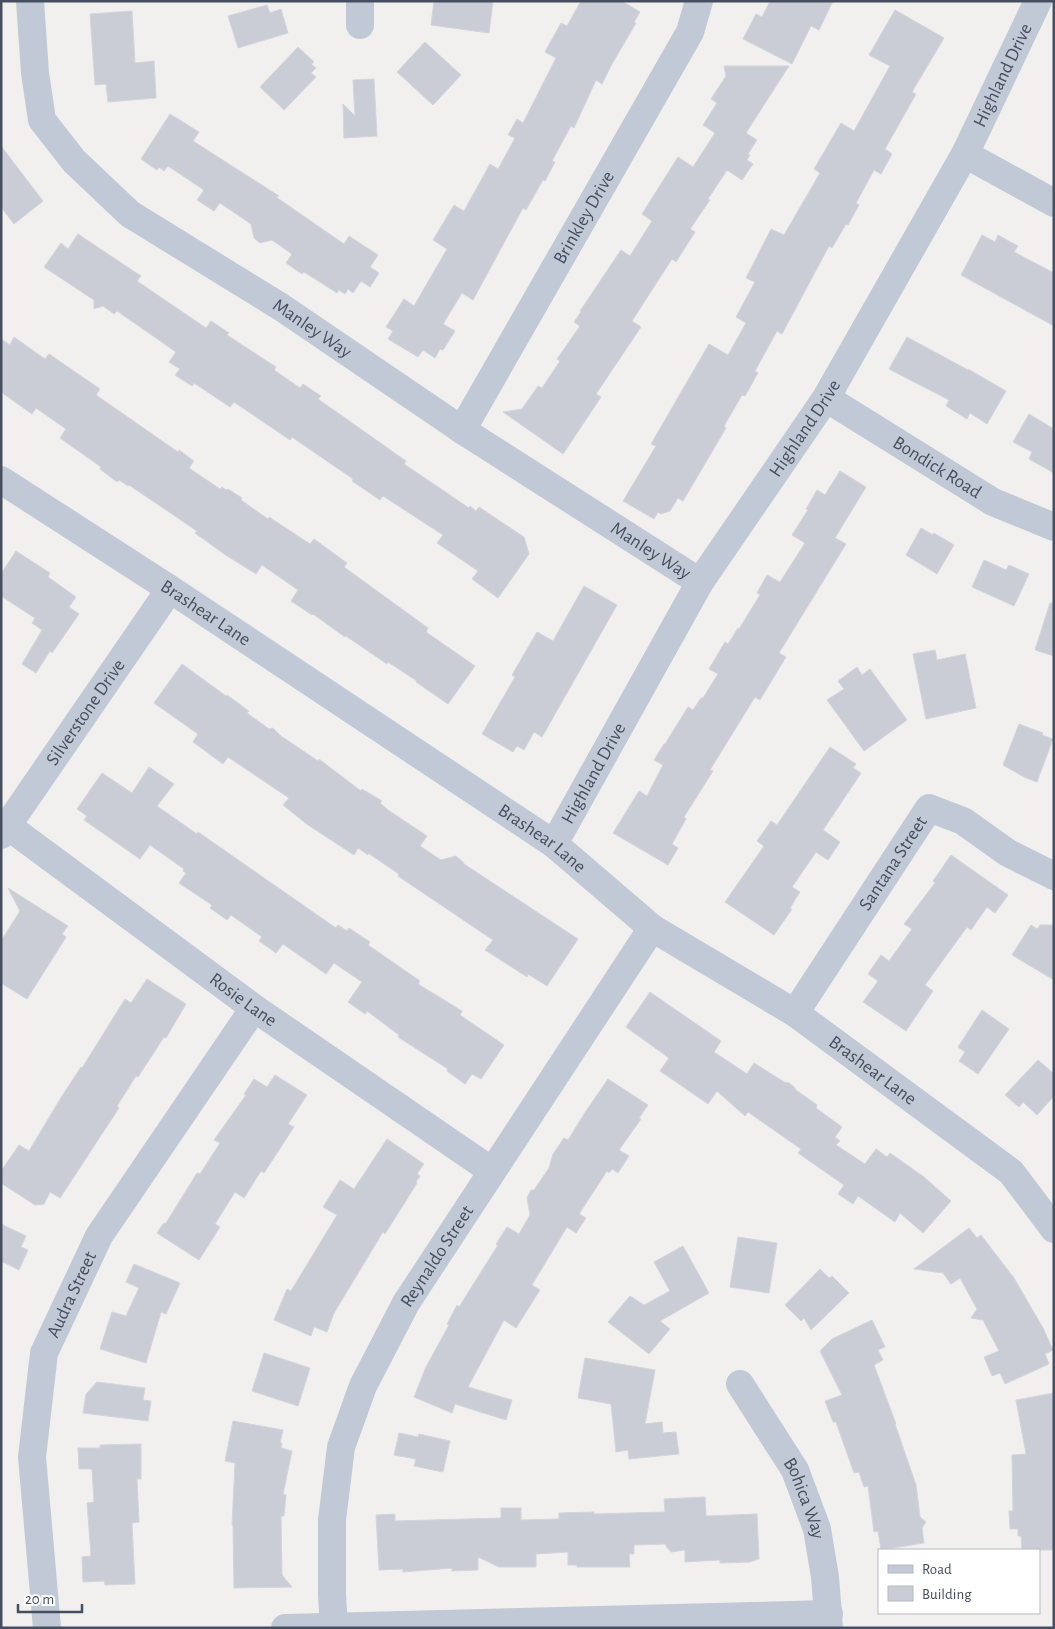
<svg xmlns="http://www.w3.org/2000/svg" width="1055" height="1629" viewBox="0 0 1055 1629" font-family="'Alegreya Sans',sans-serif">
	<rect width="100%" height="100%" fill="#f2f0ef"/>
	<g fill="#cbcdd6" stroke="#d3d4dc">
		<polygon points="434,1 493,1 489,33 431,25"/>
		<polygon points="581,1 622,1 640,12 634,22 636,23 612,64 602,84 596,80 574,128 571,126 552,161 555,162 545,181 543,180 526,210 523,208 473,300 462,293 443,324 455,331 443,350 440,349 435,358 423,350 418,357 388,339 393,331 386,327 404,299 414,306 447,249 433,240 454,205 464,211 490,164 498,169 515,138 508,135 517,119 523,123 556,58 545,52 561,23 567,26"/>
		<polygon points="770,1 833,1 819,30 811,26 792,64 743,39 756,14 762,17"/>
		<polygon points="267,5 270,13 281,9 288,33 238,48 228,16"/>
		<polygon points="895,10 944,38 912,92 916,94 885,149 892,154 881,174 874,170 856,203 859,205 848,225 846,224 832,248 829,246 782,334 777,331 755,371 758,373 745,396 742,395 724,426 726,428 683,501 678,498 670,511 661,514 658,512 654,519 623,501 656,446 651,444 709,344 728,355 746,323 736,317 755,282 746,278 771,229 784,235 820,173 814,169 841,123 854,131 890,66 869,55"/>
		<polygon points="132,11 135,63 154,61 156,98 108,102 106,84 95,85 90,14"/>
		<polygon points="425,42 461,75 433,105 397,72"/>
		<polygon points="298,47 314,62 311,64 316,68 311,73 316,77 284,110 260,87"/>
		<polygon points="724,66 789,66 746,133 757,140 748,154 750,155 747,160 753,164 742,180 727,170 708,199 710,200 690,229 695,232 676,262 672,259 632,321 641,327 596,394 601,397 563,454 503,412 522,409 538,386 542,388 560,361 557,359 580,326 574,322 581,312 580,311 621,250 630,256 652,221 642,214 678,157 693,167 715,133 703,125 717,103 711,99 726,76"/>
		<polygon points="374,79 377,136 344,138 343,104 355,116 353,80"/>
		<polygon points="170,114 199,132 193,141 279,196 276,197 344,244 349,236 378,255 370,267 379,273 370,287 361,281 353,293 348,289 345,294 339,290 337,293 304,272 302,274 286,263 292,254 272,240 260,243 254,238 251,224 220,203 214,211 197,200 204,190 168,166 164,171 159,167 157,170 141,159"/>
		<polygon points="1,146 43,201 14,224 1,207"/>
		<polygon points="78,234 141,276 137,281 206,328 211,321 229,333 227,335 276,367 274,370 300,388 303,384 321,396 318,399 406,461 404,464 469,508 470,506 476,511 479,507 524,537 529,554 498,598 472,579 478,571 437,543 443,535 383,496 380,500 352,481 353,479 292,437 290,440 234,402 230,407 194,383 192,386 175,375 180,369 169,362 176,352 117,311 114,314 103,306 94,309 94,300 44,267 61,243 68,249"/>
		<polygon points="982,235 995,242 998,235 1018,246 1014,252 1054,273 1054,326 961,275"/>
		<polygon points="14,337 45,359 49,354 100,389 96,395 178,452 179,450 194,461 189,468 220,489 222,487 226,490 228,489 242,498 241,500 268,519 269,517 310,544 314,539 347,563 344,567 428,628 426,632 475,666 448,704 416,682 417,681 388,662 387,664 346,636 345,637 313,614 312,615 291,601 298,590 262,565 256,574 224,554 195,533 197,531 129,485 128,486 119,480 117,482 100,469 101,467 60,438 66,429 36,408 32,414 1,392 1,339 10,345"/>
		<polygon points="907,337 968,370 968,369 1006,391 987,424 970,413 967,419 946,406 949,400 889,369"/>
		<polygon points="1029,414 1054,429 1054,473 1029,459 1032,452 1013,442"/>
		<polygon points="840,471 866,487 835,538 846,544 779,653 786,657 760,700 755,697 710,770 713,771 684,817 686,819 672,844 678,848 668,865 613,833 639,791 647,796 663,765 654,760 664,744 665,744 688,707 693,710 701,698 703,698 718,674 709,669 725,642 728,644 738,628 739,629 760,595 757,593 767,575 780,582 805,543 792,535 808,510 806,509 817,490 825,495"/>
		<polygon points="921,528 933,535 934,533 954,545 937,574 906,555"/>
		<polygon points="16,551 50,573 48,577 76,597 69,607 79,614 52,653 50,651 36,673 22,664 42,630 32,623 35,618 1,596 1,574"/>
		<polygon points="984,560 1006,570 1009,565 1029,574 1014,606 972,587"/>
		<polygon points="584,586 617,605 542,737 534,732 524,750 517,746 513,752 482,734 515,677 512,675 537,632 553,641"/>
		<polygon points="1050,603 1054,603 1054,656 1035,650"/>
		<polygon points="935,650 937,660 965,654 976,708 926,719 913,654"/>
		<polygon points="182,664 226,696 227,695 249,711 247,713 269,729 273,728 281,736 318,761 319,759 361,791 362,789 382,801 380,803 388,810 427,836 420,846 441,860 456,856 463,862 464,864 578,939 547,986 528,974 527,977 485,950 493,940 398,876 399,874 368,853 368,855 358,848 354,855 308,825 283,805 289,798 228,757 223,764 193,742 198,734 154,703"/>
		<polygon points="857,667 862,675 870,669 907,720 864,751 827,700 844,689 838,681"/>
		<polygon points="1019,724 1043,733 1042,735 1053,739 1037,782 1024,777 1003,765"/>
		<polygon points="830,747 856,764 853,768 861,773 823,830 840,842 828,860 816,852 792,887 800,892 790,908 792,909 774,935 725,902 764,846 757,841 771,821 777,825"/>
		<polygon points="149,767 174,784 157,806 197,834 198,832 336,928 338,925 347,931 349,928 370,942 368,945 420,981 418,984 462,1011 460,1015 504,1045 481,1079 472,1074 465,1084 447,1071 448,1069 398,1037 399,1035 367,1011 365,1014 348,1002 362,982 334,963 326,974 283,944 276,953 259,941 262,937 231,915 227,920 210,908 212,905 179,883 186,873 183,871 184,869 150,845 140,859 84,820 87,816 77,809 102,773 132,793"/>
		<polygon points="951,855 1008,895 995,913 987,907 971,930 967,927 925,985 933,991 906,1031 863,1002 878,981 868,974 881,955 889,961 912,929 904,924 935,883 933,881"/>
		<polygon points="8,888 68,926 62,934 66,937 27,999 1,983 1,941 20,911"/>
		<polygon points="1031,925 1037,929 1040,925 1054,925 1054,980 1012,955"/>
		<polygon points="147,979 186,1004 166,1038 164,1037 138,1077 136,1076 117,1106 119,1108 60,1198 50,1192 44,1204 35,1205 1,1183 1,1171 19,1145 29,1151 62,1096 81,1067 82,1068 125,999 131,1003"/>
		<polygon points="650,992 721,1041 714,1052 747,1074 754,1063 784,1082 789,1083 794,1087 796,1090 817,1105 816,1108 842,1127 835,1137 840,1141 836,1145 865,1164 876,1149 887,1157 890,1153 924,1177 951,1201 923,1233 900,1213 895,1222 858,1196 853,1204 838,1194 844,1185 798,1153 801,1149 748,1112 745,1116 717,1091 708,1104 660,1071 669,1058 626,1027"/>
		<polygon points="982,1010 1009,1029 978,1074 959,1061 965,1052 958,1047"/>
		<polygon points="1038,1060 1054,1074 1054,1096 1037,1115 1023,1102 1019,1107 1005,1095"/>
		<polygon points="275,1075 307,1095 288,1124 294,1127 264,1173 261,1171 244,1198 235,1192 215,1224 220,1227 199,1260 157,1233 163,1224 166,1223 197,1173 200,1174 220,1143 214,1140 246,1095 244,1094 254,1079 267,1087"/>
		<polygon points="608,1079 648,1105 639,1118 641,1119 619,1150 629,1156 618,1173 612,1169 609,1173 607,1171 579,1214 586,1218 576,1233 567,1227 532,1285 540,1290 516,1328 504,1320 468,1387 512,1400 506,1420 455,1404 452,1413 414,1397 426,1367 449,1325 447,1324 457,1305 459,1307 498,1245 496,1244 507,1227 519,1234 530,1215 527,1198 531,1190 534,1190 549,1168 553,1154 564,1138 568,1140 586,1111"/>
		<polygon points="387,1139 424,1164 417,1174 420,1176 416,1182 417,1183 385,1234 383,1232 334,1313 327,1332 314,1327 311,1336 274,1320 287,1289 291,1291 337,1215 323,1207 340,1180 354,1189"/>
		<polygon points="1,1224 26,1236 21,1247 28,1250 19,1270 1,1261"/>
		<polygon points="969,1228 977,1238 981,1235 1014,1278 1043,1328 1053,1350 1045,1354 1049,1364 1005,1384 1000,1373 992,1376 984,1357 999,1351 983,1320 971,1318 977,1309 960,1278 951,1284 943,1273 914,1269"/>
		<polygon points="738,1237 777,1243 769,1293 730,1287"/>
		<polygon points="683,1246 709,1293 660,1321 670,1329 649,1354 608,1322 630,1296 644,1305 670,1291 654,1262"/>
		<polygon points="134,1264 180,1283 166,1314 161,1312 146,1363 100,1349 112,1312 126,1316 139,1288 126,1282"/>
		<polygon points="820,1269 829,1278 832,1276 849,1293 811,1330 804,1318 801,1321 785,1305"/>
		<polygon points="872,1320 885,1347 878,1350 883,1360 874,1365 896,1424 895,1424 916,1485 920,1517 926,1522 922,1528 924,1543 881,1550 878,1531 874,1532 868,1486 864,1487 859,1472 854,1473 836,1422 833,1422 825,1401 842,1395 820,1351 832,1339"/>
		<polygon points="264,1353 310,1368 298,1406 252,1391"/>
		<polygon points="585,1358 655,1370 645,1424 662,1422 663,1433 676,1432 679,1454 629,1459 628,1450 616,1452 611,1404 578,1398"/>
		<polygon points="97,1382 145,1388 143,1400 151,1401 148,1421 83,1413 86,1394"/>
		<polygon points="1054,1393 1054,1550 1022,1550 1021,1536 1018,1536 1018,1529 1010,1529 1009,1511 1013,1511 1012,1455 1026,1454 1016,1400"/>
		<polygon points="233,1421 283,1430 280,1443 282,1443 281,1448 292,1451 283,1494 286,1495 284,1516 281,1516 282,1575 292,1587 234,1588 233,1525 232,1525 235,1463 225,1461"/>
		<polygon points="399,1433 418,1437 419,1434 450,1441 443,1472 414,1466 416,1459 394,1455"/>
		<polygon points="141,1444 141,1479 137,1479 139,1522 132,1523 135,1584 105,1585 104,1581 83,1582 82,1557 91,1556 87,1503 94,1502 92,1469 79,1469 78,1448 100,1448 100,1445"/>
		<polygon points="705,1497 706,1516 757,1514 759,1559 750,1562 720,1563 720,1560 685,1562 685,1550 671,1552 666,1546 666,1544 634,1545 634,1554 629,1554 630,1567 577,1567 577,1565 568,1565 568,1552 536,1554 536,1567 499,1567 478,1557 478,1570 452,1571 452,1568 403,1572 403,1569 379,1570 376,1515 395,1514 395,1521 501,1518 501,1508 521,1508 521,1520 559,1519 559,1513 594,1512 594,1514 665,1512 664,1499"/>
	</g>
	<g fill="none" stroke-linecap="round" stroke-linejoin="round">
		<g stroke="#c2c9d6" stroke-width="28">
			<path id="s1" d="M30,1L35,73L42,120L74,161L130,214L281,307L462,430L700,582"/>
			<polyline points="360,1 360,25"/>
			<polyline points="965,154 1054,203"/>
			<path id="s2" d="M826,398L993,502L1054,527"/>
			<path id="s3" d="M462,430L690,32L699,1"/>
			<path id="s4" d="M1,480L170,589L554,844L652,928L795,1013L1011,1172L1054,1229"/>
			<path id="s5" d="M1,821L254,1008L492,1171"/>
			<path id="s6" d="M1,835L170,589"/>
			<path id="s7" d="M554,844L700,582L826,398L965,154L1038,1"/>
			<path id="s8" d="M795,1013L929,808L963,821L1008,853L1054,876"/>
			<path id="s9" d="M740,1384L795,1470L817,1529L825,1577L829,1628"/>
			<path id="s10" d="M334,1626L332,1595V1520L341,1447L363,1386L406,1303L652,928"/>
			<path id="s11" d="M47,1628L32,1457L44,1353L99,1236L254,1008"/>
			<polyline points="285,1628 829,1614"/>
		</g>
	</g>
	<g text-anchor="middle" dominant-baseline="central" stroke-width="4" stroke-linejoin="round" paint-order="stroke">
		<g font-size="19" fill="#464f5f" stroke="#fff">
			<text stroke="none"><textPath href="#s7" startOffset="891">Highland Drive</textPath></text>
			<text stroke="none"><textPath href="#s3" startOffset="245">Brinkley Drive</textPath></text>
			<text stroke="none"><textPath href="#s1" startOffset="464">Manley Way</textPath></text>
			<text stroke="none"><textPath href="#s7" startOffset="486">Highland Drive</textPath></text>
			<text stroke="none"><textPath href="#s2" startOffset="131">Bondick Road</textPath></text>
			<text stroke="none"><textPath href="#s1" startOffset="869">Manley Way</textPath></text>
			<text stroke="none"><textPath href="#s4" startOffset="244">Brashear Lane</textPath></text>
			<text stroke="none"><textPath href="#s6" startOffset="149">Silverstone Drive</textPath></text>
			<text stroke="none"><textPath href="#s7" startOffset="81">Highland Drive</textPath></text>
			<text stroke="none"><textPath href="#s4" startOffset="649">Brashear Lane</textPath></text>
			<text stroke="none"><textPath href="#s8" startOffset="179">Santana Street</textPath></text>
			<text stroke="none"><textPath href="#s5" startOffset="301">Rosie Lane</textPath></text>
			<text stroke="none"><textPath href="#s4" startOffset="1054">Brashear Lane</textPath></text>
			<text stroke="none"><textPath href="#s10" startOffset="394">Reynaldo Street</textPath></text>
			<text stroke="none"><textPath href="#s11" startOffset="341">Audra Street</textPath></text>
			<text stroke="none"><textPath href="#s9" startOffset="132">Bohica Way</textPath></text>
		</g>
	</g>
	<rect width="1055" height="1629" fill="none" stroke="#464f5f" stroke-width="5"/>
	<rect x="878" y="1549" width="162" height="65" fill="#ffffff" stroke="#b5b9bf"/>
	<rect x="888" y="1565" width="25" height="8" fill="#c2c9d6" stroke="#b5b9bf"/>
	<text x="922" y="1574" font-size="15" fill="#464f5f">Road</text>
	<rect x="888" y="1586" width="25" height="15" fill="#cbcdd6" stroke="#b5b9bf"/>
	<text x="922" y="1599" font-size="15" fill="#464f5f">Building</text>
	<path d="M18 1604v8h64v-8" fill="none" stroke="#464f5f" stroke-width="2.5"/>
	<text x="25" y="1604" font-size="15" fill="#464f5f" stroke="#ffffff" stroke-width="4" paint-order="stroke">20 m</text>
</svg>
